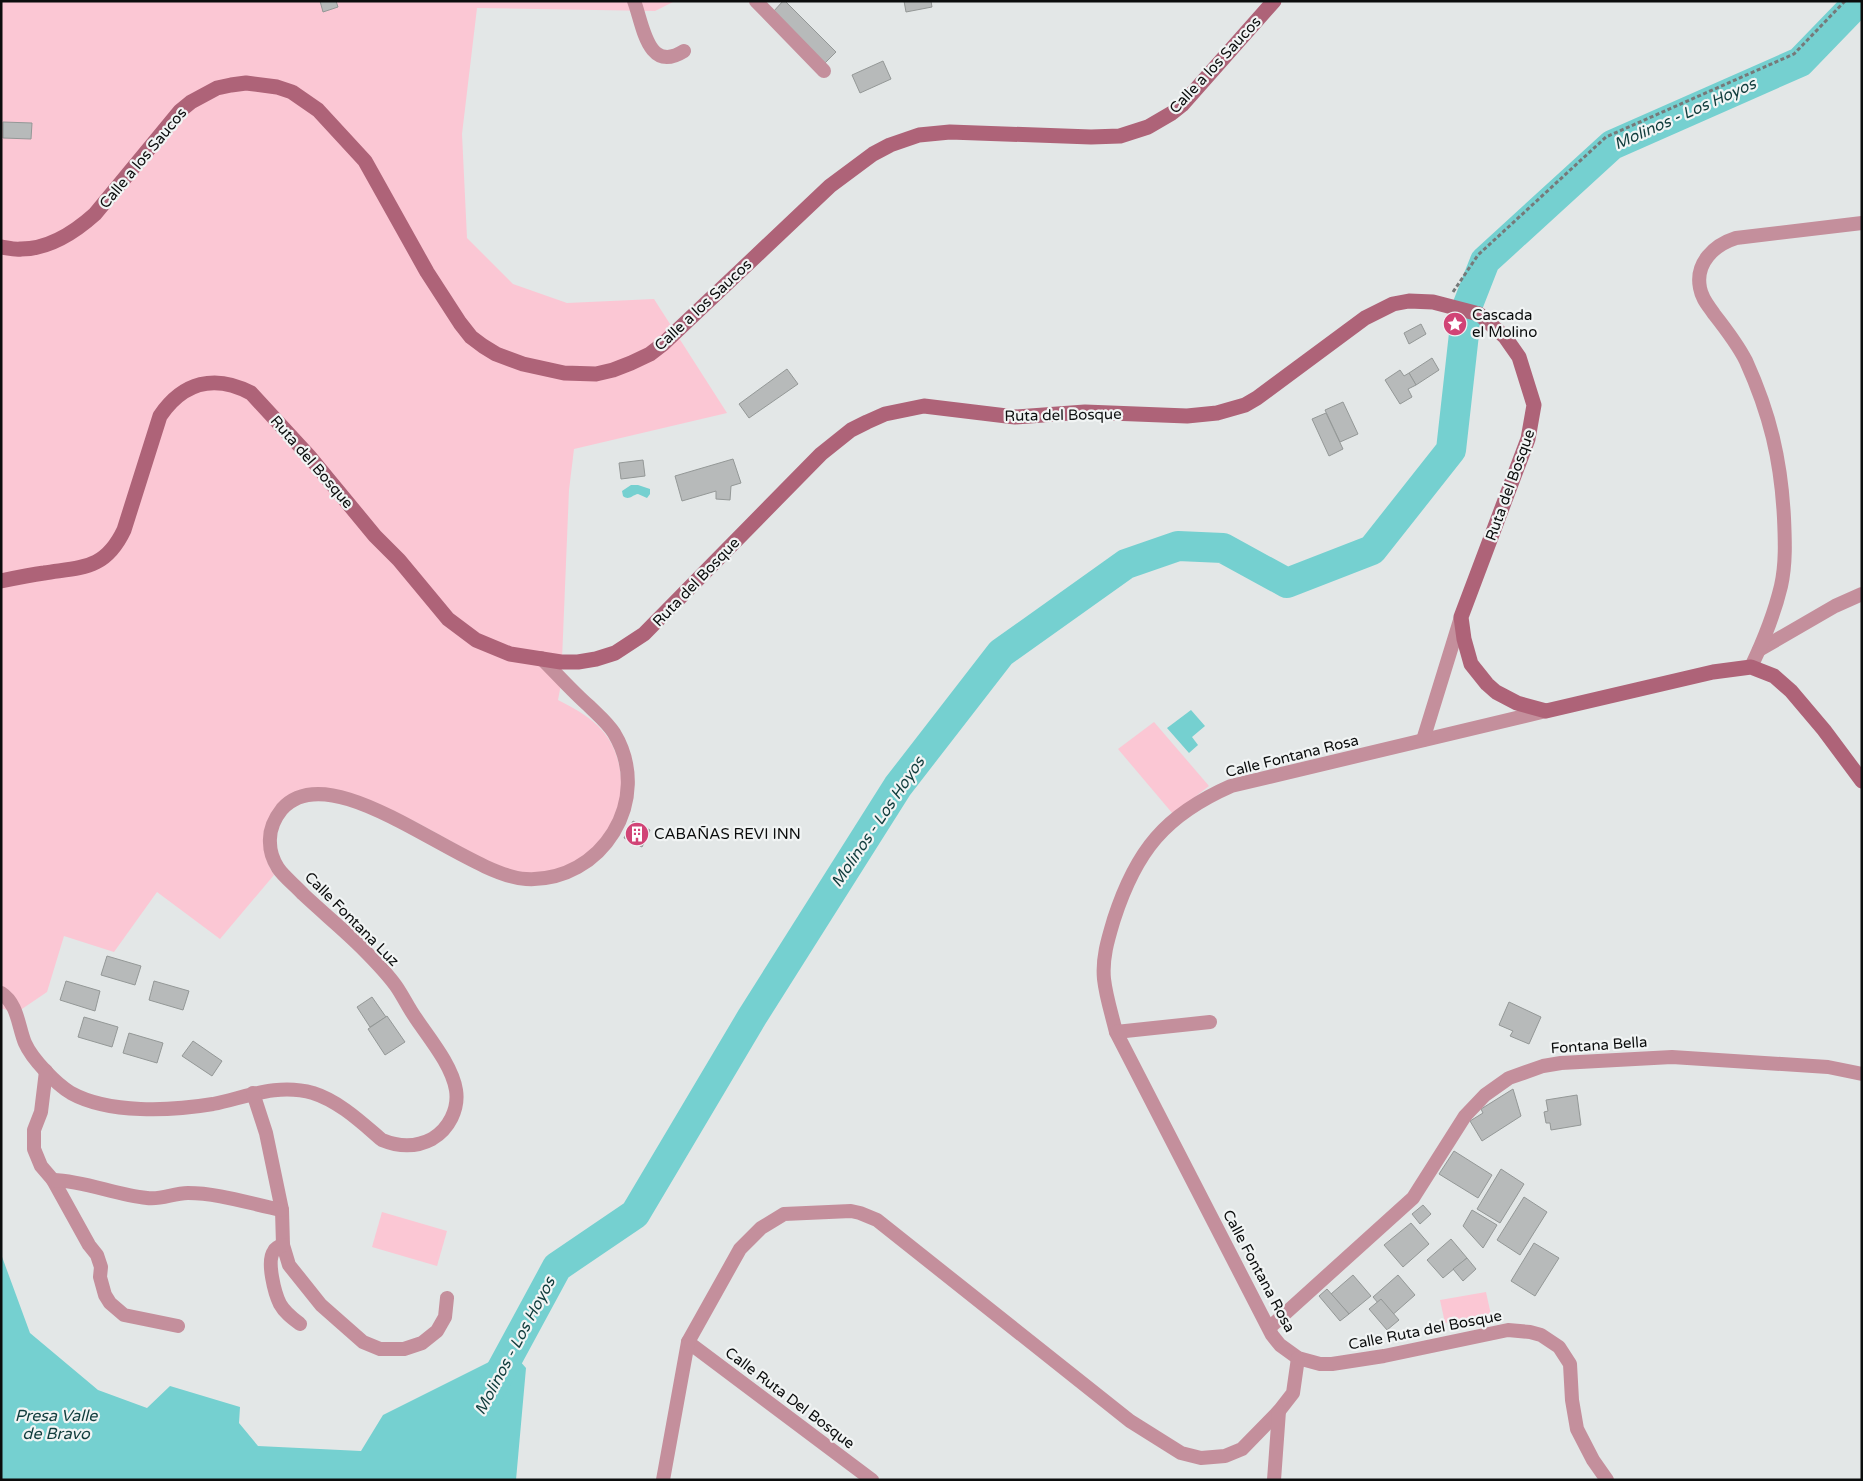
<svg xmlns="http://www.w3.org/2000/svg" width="1863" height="1481" viewBox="0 0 1863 1481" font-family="'Varela Round',sans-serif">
	<rect width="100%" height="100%" fill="#e3e7e7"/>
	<g fill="#fbc7d4">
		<path d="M1,1H675L655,11L477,8L462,134L467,238L513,284L567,303L654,299L727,413L574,449L569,490L561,684L558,700C594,718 617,735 621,778C623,803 613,833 593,849C588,853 583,858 578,861C571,865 546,874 538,874C529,874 510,870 501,868C492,865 482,859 474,854C434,833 323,761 283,801C278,806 276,818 274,825C267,848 260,853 274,875L220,939L157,892L114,952L64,936L47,992L16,1013L1,1008Z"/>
		<polygon points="1154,722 1209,786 1173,814 1118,749"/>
		<polygon points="382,1212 447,1231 437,1266 372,1247"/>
		<polygon points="1486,1292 1491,1315 1445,1323 1440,1300"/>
	</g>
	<g fill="#75d0d0">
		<path d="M631,485H638L650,489V494L647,498L638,494C632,495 629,501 623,496L622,491Z"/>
		<polygon points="1191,710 1205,726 1192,737 1198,745 1189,753 1167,728"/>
		<polygon points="1,1254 30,1333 98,1390 147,1408 170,1386 240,1407 239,1423 258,1446 361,1451 383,1415 511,1351 526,1368 516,1480 1,1480"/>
	</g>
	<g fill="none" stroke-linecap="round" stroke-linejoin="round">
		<polyline stroke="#75d0d0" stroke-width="30" points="492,1387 557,1267 635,1214 752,1017 898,786 1001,653 1126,564 1178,546 1223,548 1287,583 1372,550 1451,450 1467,307 1485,261 1612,145 1800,62 1859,1"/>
	</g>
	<g fill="#b7baba" stroke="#949897">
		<polygon points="320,1 336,1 338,7 323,12"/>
		<polygon points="783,1 785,1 836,52 825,63 773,12"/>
		<polygon points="904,1 931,1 932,7 906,12"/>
		<polygon points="883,61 891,79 860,93 852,75"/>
		<polygon points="3,122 32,123 31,139 3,138"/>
		<polygon points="1421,324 1426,334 1409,344 1404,333"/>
		<polygon points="1432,358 1439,370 1416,385 1409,373"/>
		<polygon points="787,369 798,384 749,418 739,404"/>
		<polygon points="1400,370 1404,376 1409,373 1416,385 1408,389 1412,397 1400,404 1385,380"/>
		<polygon points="1343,402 1358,434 1340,442 1325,410"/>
		<polygon points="1326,413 1343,449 1329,456 1312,419"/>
		<polygon points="733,459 741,483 731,486 730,500 716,499 716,491 682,501 675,476"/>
		<polygon points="643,460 645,476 621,479 619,463"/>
		<polygon points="633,821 650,830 642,847 624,838"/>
		<polygon points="107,956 141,966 135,985 101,975"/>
		<polygon points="66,981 100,991 95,1011 60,1000"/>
		<polygon points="154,981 189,991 183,1010 149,1000"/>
		<polygon points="372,997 386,1017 370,1027 357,1007"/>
		<polygon points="1509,1002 1541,1017 1529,1044 1510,1036 1513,1031 1499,1025"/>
		<polygon points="387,1016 405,1042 385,1055 368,1029"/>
		<polygon points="84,1017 118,1027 112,1047 78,1037"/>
		<polygon points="129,1033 163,1043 157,1063 123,1053"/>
		<polygon points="193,1041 222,1061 212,1076 182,1056"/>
		<polygon points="1513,1089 1521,1116 1482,1141 1470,1121 1483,1113 1481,1109"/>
		<polygon points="1577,1095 1581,1125 1551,1130 1550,1123 1546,1123 1544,1112 1548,1111 1546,1100"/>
		<polygon points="1454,1151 1492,1175 1478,1198 1439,1174"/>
		<polygon points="1501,1169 1524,1184 1500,1223 1477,1209"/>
		<polygon points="1524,1197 1547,1212 1520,1255 1497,1240"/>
		<polygon points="1423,1205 1431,1214 1420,1224 1412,1214"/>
		<polygon points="1472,1210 1497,1225 1483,1248 1463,1226"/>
		<polygon points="1411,1223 1429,1244 1403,1267 1384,1245"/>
		<polygon points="1451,1239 1467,1258 1443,1278 1427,1260"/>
		<polygon points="1534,1243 1559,1258 1535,1296 1511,1281"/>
		<polygon points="1467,1258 1476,1269 1463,1281 1453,1269"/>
		<polygon points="1353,1275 1371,1296 1349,1314 1331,1294"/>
		<polygon points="1398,1275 1415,1295 1390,1317 1373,1297"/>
		<polygon points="1327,1289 1349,1314 1340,1321 1319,1296"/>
		<polygon points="1381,1299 1399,1320 1387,1330 1369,1309"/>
	</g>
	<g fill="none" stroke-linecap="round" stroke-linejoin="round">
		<polyline stroke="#767979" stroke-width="3" stroke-dasharray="4 2.5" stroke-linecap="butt" points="1453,292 1478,255 1606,137 1794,54 1845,1"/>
		<g stroke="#c48f9c" stroke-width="14">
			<path d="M634,1C643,24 647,74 684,51"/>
			<polyline points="756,1 824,71"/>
			<polyline points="1759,650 1835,606 1862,594"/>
			<path d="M1751,667C1762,644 1775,611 1781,586C1786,564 1785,540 1784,518C1781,460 1770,414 1746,361C1738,345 1725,328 1714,314C1708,305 1702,299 1700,288C1695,263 1714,245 1736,238L1862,223"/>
			<path d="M1546,711L1231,786C1165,815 1136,851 1114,919C1108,939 1102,958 1104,979C1106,997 1112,1015 1116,1032L1272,1335L1280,1345L1298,1358L1320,1364H1332L1384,1356L1508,1330L1530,1332L1541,1335L1559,1347L1570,1364L1572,1400L1577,1429L1593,1460L1607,1480"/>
			<polyline points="1423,740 1461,617"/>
			<path d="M1,993C18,1004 18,1026 25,1043C32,1059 56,1084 71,1093C109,1114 171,1111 213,1104C247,1097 277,1083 313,1093C339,1101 362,1123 382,1140C399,1147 415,1148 432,1139C449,1129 459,1109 456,1090C452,1065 429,1038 415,1017C408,1007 403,996 396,986C386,972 373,959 361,947C343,929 322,912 303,894C295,885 284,877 278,868C273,860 270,852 270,843C269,830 274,819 282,809C333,752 465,876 526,879C602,883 654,799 614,733C607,722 598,715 589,706C572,691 557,674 541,658"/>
			<polyline points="1116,1032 1210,1022"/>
			<polyline points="46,1071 41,1112 34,1130 34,1149 41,1166 53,1180 89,1245 97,1255 101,1267 100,1277 105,1295 110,1303 124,1315 178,1326"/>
			<polyline points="253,1093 266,1133 282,1210 283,1245 289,1265 321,1305 363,1342 380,1349 404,1349 422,1343 437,1331 445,1317 447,1298"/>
			<path d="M53,1180C86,1181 115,1195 147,1198C162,1200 173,1193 188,1193C219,1193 251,1204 282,1210"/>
			<path d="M283,1245C280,1246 276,1247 274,1251C266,1261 275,1294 280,1304C285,1313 292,1318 300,1324"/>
			<polyline points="1269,1328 1413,1198 1465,1116 1485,1095 1509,1078 1543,1066 1561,1063 1672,1057 1828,1067 1862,1074"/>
			<polyline points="688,1342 872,1480"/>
			<polyline points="663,1480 688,1342 740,1249 761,1228 784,1214 851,1211 860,1213 877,1220 1130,1421 1181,1453 1201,1458 1225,1456 1242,1449 1279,1411 1293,1393 1298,1358"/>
			<polyline points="1274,1480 1279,1411"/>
		</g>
		<g stroke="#ae6378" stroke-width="15">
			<path d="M1,247C8,248 15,250 21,249C49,249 75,232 95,214L180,111L191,102L217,88L231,85L246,83L277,87L292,92L318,110L365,161L427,272L460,323L471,337L483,346L496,354L523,364L564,373L596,374L613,370L631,363L650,354L663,344L830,186L873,154L890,145L919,135L950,132L1091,137L1120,136L1148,127L1172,113L1182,105L1274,1"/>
			<path d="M1,581C15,578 29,575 44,573C82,567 105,570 124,530L160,416C183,382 215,374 251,393L309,456L375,536L399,560L448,619L476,640L510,654L561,662H578L596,659L615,653L644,634L821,454L851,430L867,422L885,414L924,406L1015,417L1085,412L1187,416L1217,413L1245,405L1257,398L1365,318L1393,304L1409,301L1433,302L1479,314L1505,337L1519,357L1534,405L1528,439L1461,617L1464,639L1471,664L1487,684L1496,692L1517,703L1546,711L1713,672L1751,667L1774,676L1791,691L1824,730L1862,781"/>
		</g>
	</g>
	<defs>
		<g id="sight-disc" transform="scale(1.25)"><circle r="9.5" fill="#d14476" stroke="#f1f4f4"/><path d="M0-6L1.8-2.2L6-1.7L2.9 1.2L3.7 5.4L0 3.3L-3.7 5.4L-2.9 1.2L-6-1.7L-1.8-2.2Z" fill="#fff"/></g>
		<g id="building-disc" transform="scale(1.25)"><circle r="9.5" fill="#d14476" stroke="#f1f4f4"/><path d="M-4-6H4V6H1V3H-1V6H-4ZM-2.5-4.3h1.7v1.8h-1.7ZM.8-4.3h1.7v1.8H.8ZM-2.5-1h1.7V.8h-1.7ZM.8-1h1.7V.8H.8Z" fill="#fff"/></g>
	</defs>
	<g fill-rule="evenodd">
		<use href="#sight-disc" x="1455" y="324"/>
		<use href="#building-disc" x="637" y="834"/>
	</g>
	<g text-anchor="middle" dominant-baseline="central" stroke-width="4.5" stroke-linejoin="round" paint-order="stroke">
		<g font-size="15" fill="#0b0d0d" stroke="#f1f4f4">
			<text transform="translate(1215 65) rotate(-47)">Calle a los Saucos</text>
			<text transform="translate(143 158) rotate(-50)">Calle a los Saucos</text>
			<text transform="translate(703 305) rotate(-43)">Calle a los Saucos</text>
			<text transform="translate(1063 415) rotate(-1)">Ruta del Bosque</text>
			<text transform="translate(312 462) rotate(49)">Ruta del Bosque</text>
			<text transform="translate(1510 485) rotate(-70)">Ruta del Bosque</text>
			<text transform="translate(696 582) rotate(-46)">Ruta del Bosque</text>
			<text transform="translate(1292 756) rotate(-14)">Calle Fontana Rosa</text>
			<text transform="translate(352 919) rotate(45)">Calle Fontana Luz</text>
			<text transform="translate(1599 1045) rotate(-4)">Fontana Bella</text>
			<text transform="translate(1259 1271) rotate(62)">Calle Fontana Rosa</text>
			<text transform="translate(1425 1330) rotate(-11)">Calle Ruta del Bosque</text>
			<text transform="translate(790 1398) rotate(37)">Calle Ruta Del Bosque</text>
		</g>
		<g font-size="15" fill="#0b0d0d" stroke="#f1f4f4" text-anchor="start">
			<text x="1472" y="315">Cascada<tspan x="1472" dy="17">el Molino</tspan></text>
			<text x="654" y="834">CABAÑAS REVI INN</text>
		</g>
		<g font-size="16" font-style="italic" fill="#103c3c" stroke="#f1f4f4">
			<text transform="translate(1685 114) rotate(-24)">Molinos - Los Hoyos</text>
			<text transform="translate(878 822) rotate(-56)">Molinos - Los Hoyos</text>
			<text transform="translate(515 1346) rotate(-62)">Molinos - Los Hoyos</text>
			<text x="56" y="1416">Presa Valle<tspan x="56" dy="18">de Bravo</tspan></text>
		</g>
	</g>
	<rect width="1863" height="1481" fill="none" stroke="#0b0d0d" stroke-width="5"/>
</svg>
